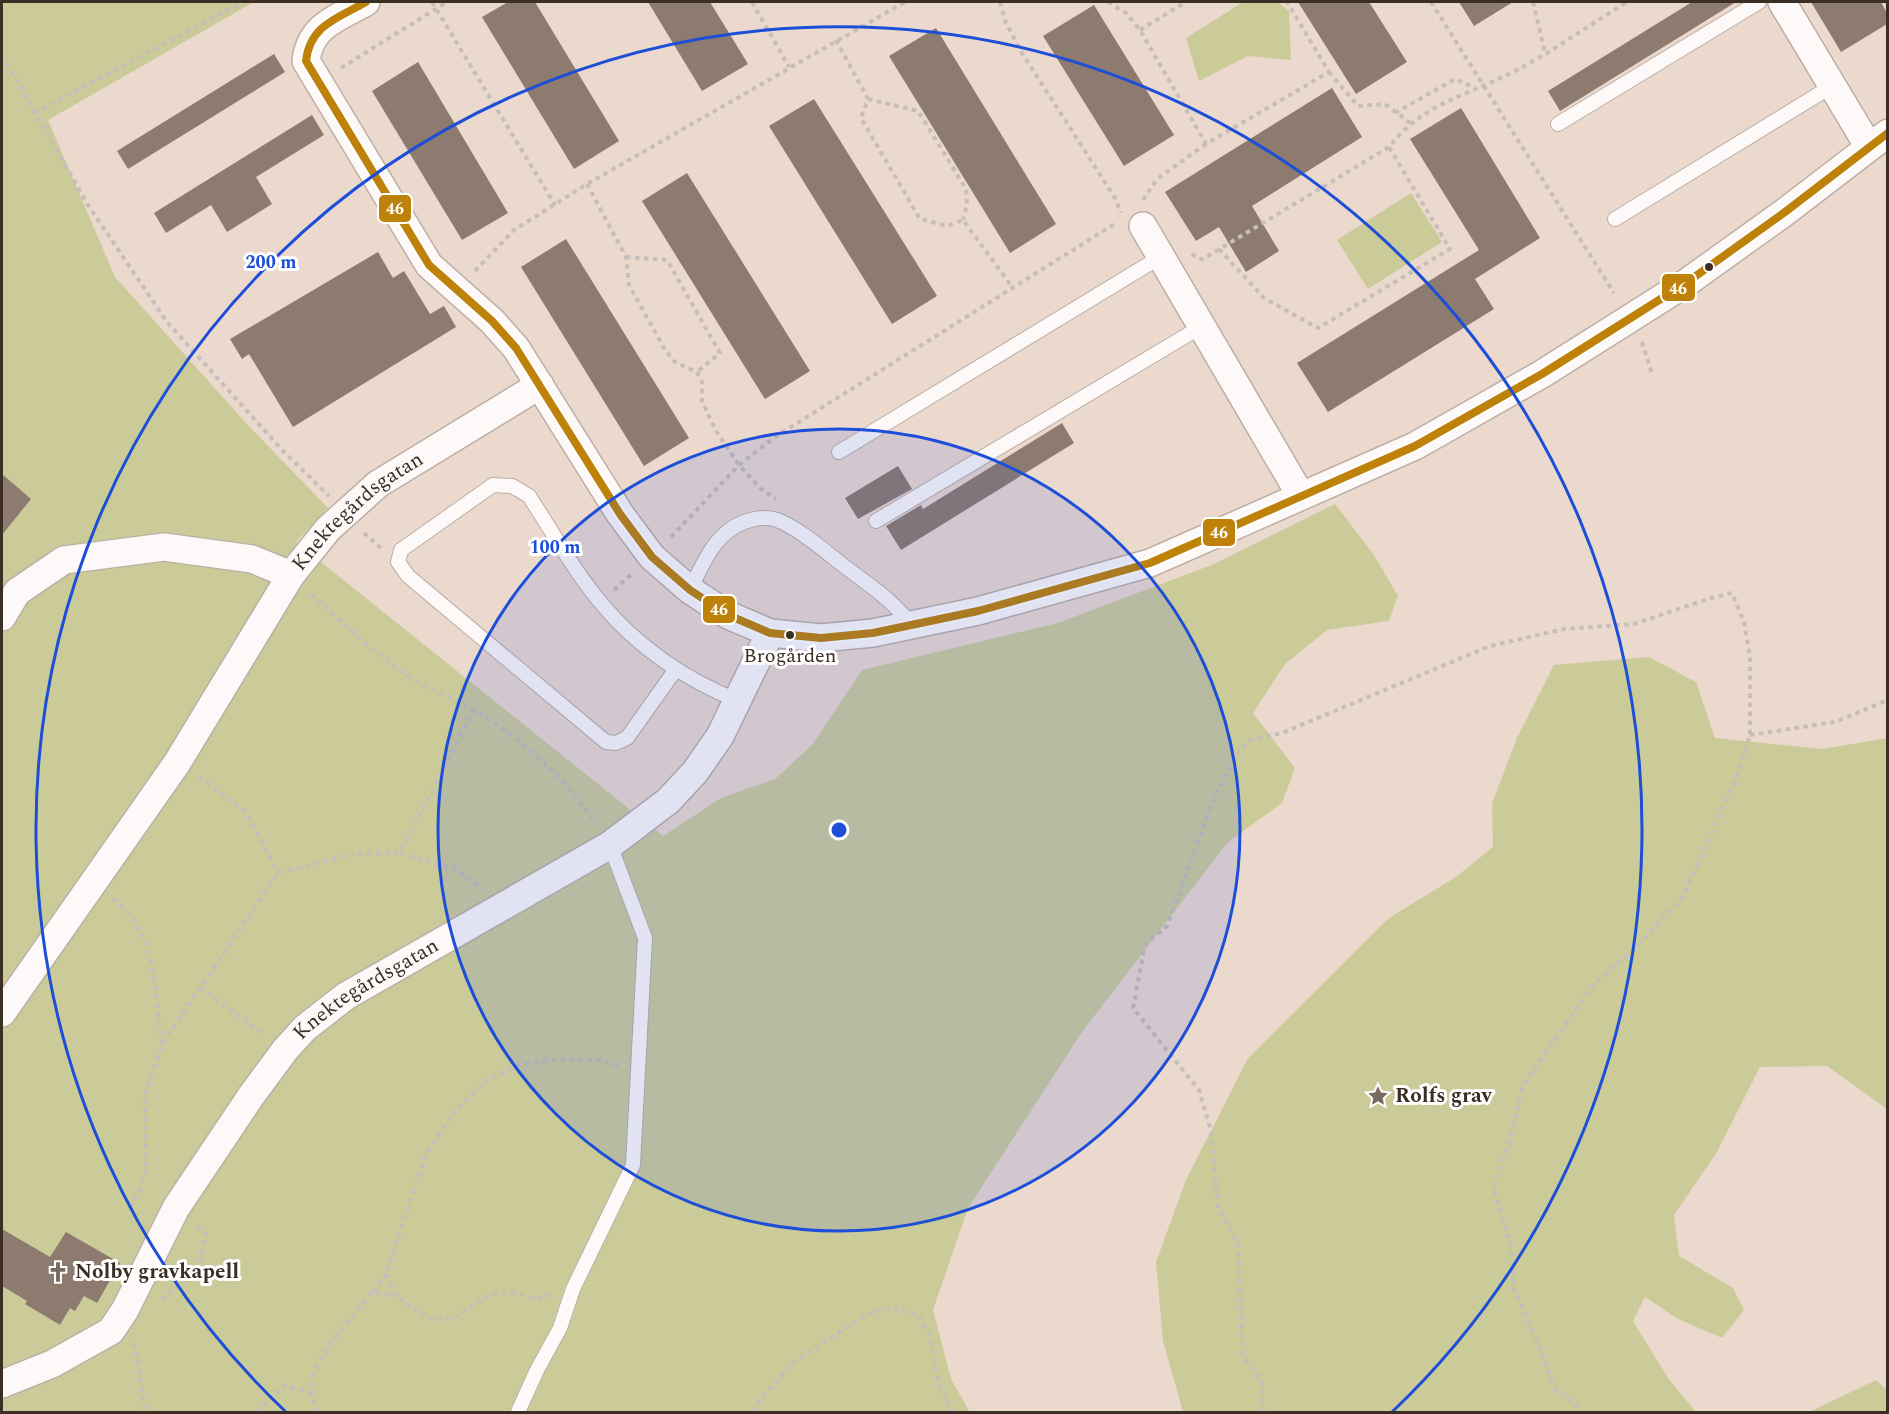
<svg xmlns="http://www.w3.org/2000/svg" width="1889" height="1414" viewBox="0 0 1889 1414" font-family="Spectral,serif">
	<rect width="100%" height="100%" fill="#ebd9cd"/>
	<g fill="#cbcb9a">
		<polygon points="2,2 254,2 48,120 115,277 247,424 328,508 296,542 663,836 721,798 775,779 812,745 862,670 1058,623 1214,564 1335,504 1374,555 1398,596 1389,621 1327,630 1285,664 1253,713 1295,768 1282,803 1227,843 1082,1032 968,1208 933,1310 951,1379 970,1412 2,1412"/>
		<polygon points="1243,2 1278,2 1289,11 1291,60 1248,56 1199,81 1186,38"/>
		<polygon points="1411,193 1442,242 1368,289 1337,240"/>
		<polygon points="1649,657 1696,682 1715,738 1822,749 1887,738 1887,1109 1827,1066 1760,1067 1717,1152 1674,1215 1679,1256 1733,1288 1744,1310 1722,1338 1678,1319 1645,1297 1633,1321 1668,1378 1696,1412 1183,1412 1163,1341 1156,1262 1186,1180 1248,1058 1389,918 1456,877 1493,847 1492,803 1517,738 1554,665"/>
		<polygon points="1876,1380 1887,1390 1887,1412 1809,1412"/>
	</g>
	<g fill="#8c7b6e">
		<polygon points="508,2 535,2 619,141 574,169 482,17"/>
		<polygon points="648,2 710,2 748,64 702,91"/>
		<polygon points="1298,2 1369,2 1407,62 1356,94"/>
		<polygon points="1459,2 1513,2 1474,26"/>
		<polygon points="1692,2 1736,2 1560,111 1548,91"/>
		<polygon points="1811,2 1881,2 1887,13 1887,24 1841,52"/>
		<polygon points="1094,5 1174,135 1124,166 1043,36"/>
		<polygon points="936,28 1056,224 1010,253 889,56"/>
		<polygon points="274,54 285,72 128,169 117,151"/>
		<polygon points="418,62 508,213 462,240 372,91"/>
		<polygon points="1332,88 1362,137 1252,206 1279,251 1246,272 1219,227 1196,241 1165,192"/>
		<polygon points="814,99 937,296 892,324 769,126"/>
		<polygon points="1461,108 1540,238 1475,279 1494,309 1328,412 1297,363 1479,250 1410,139"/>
		<polygon points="312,115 324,135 256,177 272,204 227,232 211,205 166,233 154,213"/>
		<polygon points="687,173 810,371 765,399 642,201"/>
		<polygon points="566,239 689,438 644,466 521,267"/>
		<polygon points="378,252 393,278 404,271 430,314 444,306 456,327 293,427 249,354 242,359 230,339"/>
		<polygon points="1062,423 1074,443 901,550 886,526 921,505 923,509"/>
		<polygon points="898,466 912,489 858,519 845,498"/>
		<polygon points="2,474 31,499 2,535"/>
		<polygon points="2,1229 50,1257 66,1232 120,1263 97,1303 84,1296 75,1311 70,1308 60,1325 25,1304 27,1301 2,1286"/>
	</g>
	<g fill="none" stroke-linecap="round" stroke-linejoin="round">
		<g stroke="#bdafa5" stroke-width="16">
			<g id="service">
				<polyline points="1558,124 1759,2"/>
				<polyline points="1615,219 1832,86"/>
				<polyline points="839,452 1162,256"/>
				<polyline points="876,521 1204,325"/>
				<path d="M690,590C705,559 718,526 755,519C764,517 774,518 782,522C803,532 821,548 839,562C864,582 893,599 911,625"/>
				<path d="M676,669L627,738L616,743L606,742L408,576L398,562L401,550L493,485L512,486L529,496C552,531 574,571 601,603C636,646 687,681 739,701"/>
				<polyline points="518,1412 537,1370 560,1328 573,1289 633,1165 645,938 610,845"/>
			</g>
		</g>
		<g stroke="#bdafa5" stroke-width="30">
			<g id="minor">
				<path d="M366,2C338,18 310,25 306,61L429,265L492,321L516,348L620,514L652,557L690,590L728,615L770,633L821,638L873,633L978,611L1150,563L1415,446L1542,374L1686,283L1785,212L1888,133"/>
				<polyline points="1782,2 1869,147"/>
				<polyline points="1143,226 1301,496"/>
				<polyline points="2,617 17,592 64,560 164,547 252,559 291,575"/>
				<path id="s1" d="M2,1013L177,763L291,575L328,529L378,484L540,385"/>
				<path id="s2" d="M2,1384L52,1364L111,1331L125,1310L176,1208L251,1096L285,1050L305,1028L346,996L610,845L668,801L695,772L720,736L770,633"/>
			</g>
		</g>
		<g stroke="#c5beb9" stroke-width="4" stroke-dasharray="4.5 4.5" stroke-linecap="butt">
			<polyline points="432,2 555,205"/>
			<polyline points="752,2 789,67"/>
			<polyline points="1000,2 1006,23 1022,53 1115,198 1121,213"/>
			<polyline points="1108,2 1126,13 1140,30 1206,144 1329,72 1287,2"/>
			<polyline points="1431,2 1614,293"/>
			<polyline points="1533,2 1545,53"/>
			<polyline points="1140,30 1186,2"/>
			<polyline points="836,40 868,99 861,118 920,219 947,226 963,220 1013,288"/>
			<polyline points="2,55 88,205 167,322 283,451 329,496"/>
			<polyline points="341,68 447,2"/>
			<polyline points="1329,72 1358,106 1385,104 1410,123"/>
			<polyline points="868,99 918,111 966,189 967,205 963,220"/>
			<polyline points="35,113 242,2"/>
			<polyline points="1395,113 1455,79 1475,88"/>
			<polyline points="587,184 626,257 629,285 665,350 675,362 697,372 702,382 702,401 716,431 739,465 761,489 776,499"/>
			<polyline points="1143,200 1157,179 1206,144"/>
			<polyline points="1219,249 1264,298 1318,328 1450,249 1389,147"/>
			<path d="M1192,254L1198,259H1203L1389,147C1424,102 1470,95 1517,70C1555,50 1591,24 1627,2"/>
			<polyline points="626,257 667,260 720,353 697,372"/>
			<polyline points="475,271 514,230 587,184 905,2"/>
			<polyline points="1642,342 1652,374"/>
			<polyline points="364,533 381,548"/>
			<polyline points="671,537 739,465 775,437 1116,223"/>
			<polyline points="614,590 633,573"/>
			<path d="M311,594C341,621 371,651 405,674C426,688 452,696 474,710C522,739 565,777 596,824"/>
			<polyline points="474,709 400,853 455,869 482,889"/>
			<polyline points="1750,735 1835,722 1888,700"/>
			<polyline points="199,777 246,812 278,873"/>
			<path d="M113,899C159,934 154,993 162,1044"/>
			<polyline points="200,988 265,1035"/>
			<polyline points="131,1208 146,1174 145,1095 162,1044 278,873 353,854 400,853"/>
			<polyline points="373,1292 386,1273"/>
			<polyline points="550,1295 537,1299 515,1293 491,1294 453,1319 428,1319 396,1296 386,1273 426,1154 456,1109 487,1080 521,1064 560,1059 598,1060 618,1066"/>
			<polyline points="162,1300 199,1266 206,1234 197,1226"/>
			<path d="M133,1343C142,1368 139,1388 146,1412"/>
			<polyline points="257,1412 285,1385 313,1394"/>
			<path d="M318,1412C313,1402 310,1388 313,1376C318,1353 357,1311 373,1292L395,1296"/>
			<polyline points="755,1412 756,1404 794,1362 867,1314 890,1308 918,1314 929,1335 940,1387 953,1412"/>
			<polyline points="1263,1412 1262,1381 1243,1356 1238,1243 1218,1208 1211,1131 1199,1090 1133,1008 1145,945 1167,926 1215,795 1235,757 1250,740 1282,733 1490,646 1564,629 1634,624 1711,598 1732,593 1744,622 1750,657 1750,735 1737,777 1682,898 1639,944 1592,986 1522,1087 1510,1140 1493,1187 1512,1249 1514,1289 1541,1350 1554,1388 1585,1412"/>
		</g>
		<use href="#service" stroke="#fcf9f8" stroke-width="14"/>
		<use href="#minor" stroke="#fcf9f8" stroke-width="27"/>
		<g stroke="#fff" stroke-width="12">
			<path id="bus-1" d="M366,2C338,18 310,25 306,61L429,265L492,321L516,348L620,514L652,557L690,590L728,615L770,633L821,638L873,633L978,611L1150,563L1415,446L1542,374L1686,283L1785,212L1888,133"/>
		</g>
		<use href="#bus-1" stroke="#be820b" stroke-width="8"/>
	</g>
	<circle cx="839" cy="830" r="401" fill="#1d4ed8" fill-opacity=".12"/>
	<g fill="none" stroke="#1d4ed8" stroke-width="3">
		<circle cx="839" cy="830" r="401"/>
		<path d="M286 1412A803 803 0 1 1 1392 1412"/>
	</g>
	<defs>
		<g id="sight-bare" transform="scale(1.62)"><path d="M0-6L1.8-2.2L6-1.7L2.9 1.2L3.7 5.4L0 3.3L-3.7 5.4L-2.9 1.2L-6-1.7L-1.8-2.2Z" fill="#786a60" stroke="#fff" stroke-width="2.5" paint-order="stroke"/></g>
		<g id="church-bare" transform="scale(1.62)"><path d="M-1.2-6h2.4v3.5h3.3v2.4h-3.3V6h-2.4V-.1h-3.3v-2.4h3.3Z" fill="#786a60" stroke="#fff" stroke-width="2.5" paint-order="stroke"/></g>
	</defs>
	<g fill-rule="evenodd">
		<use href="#sight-bare" x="1378" y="1096"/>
		<use href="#church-bare" x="58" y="1272"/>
	</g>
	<g fill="#3a2e25" stroke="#fff" stroke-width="2">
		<circle cx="1709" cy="267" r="5"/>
		<circle cx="790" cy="635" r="5"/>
	</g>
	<g text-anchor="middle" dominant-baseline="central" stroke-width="6" stroke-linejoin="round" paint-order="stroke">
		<g font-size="20" fill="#3a2e25" stroke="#fff">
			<text x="790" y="656">Brogården</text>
		</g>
		<g font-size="21" fill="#3a2e25" stroke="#fff">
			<text stroke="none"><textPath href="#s1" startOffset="618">Knektegårdsgatan</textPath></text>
			<text stroke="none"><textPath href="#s2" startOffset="555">Knektegårdsgatan</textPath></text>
		</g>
		<g font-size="21" font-weight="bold" fill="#3a2e25" stroke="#fff" text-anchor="start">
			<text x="1395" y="1096">Rolfs grav</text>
			<text x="75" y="1272">Nolby gravkapell</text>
		</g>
	</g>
	<circle cx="839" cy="830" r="9" fill="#1d4ed8" stroke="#fff" stroke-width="3"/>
	<g font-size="18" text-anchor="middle" font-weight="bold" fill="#1d4ed8" stroke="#fff" stroke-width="6" stroke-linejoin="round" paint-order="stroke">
		<text x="271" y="268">200 m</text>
		<text x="555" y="553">100 m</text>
	</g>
	<g stroke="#fff" stroke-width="2">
		<rect x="378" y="194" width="34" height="29" rx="6" fill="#be820b"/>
		<rect x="1661" y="273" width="35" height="29" rx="6" fill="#be820b"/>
		<rect x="1202" y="518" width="34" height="29" rx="6" fill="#be820b"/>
		<rect x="702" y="595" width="34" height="29" rx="6" fill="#be820b"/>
	</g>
	<g font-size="16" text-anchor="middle" font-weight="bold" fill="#fff">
		<text x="395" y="214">46</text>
		<text x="1678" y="294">46</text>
		<text x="1219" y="538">46</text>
		<text x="719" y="615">46</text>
	</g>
	<rect width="1889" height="1414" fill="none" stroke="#3a2e25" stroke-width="6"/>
</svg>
